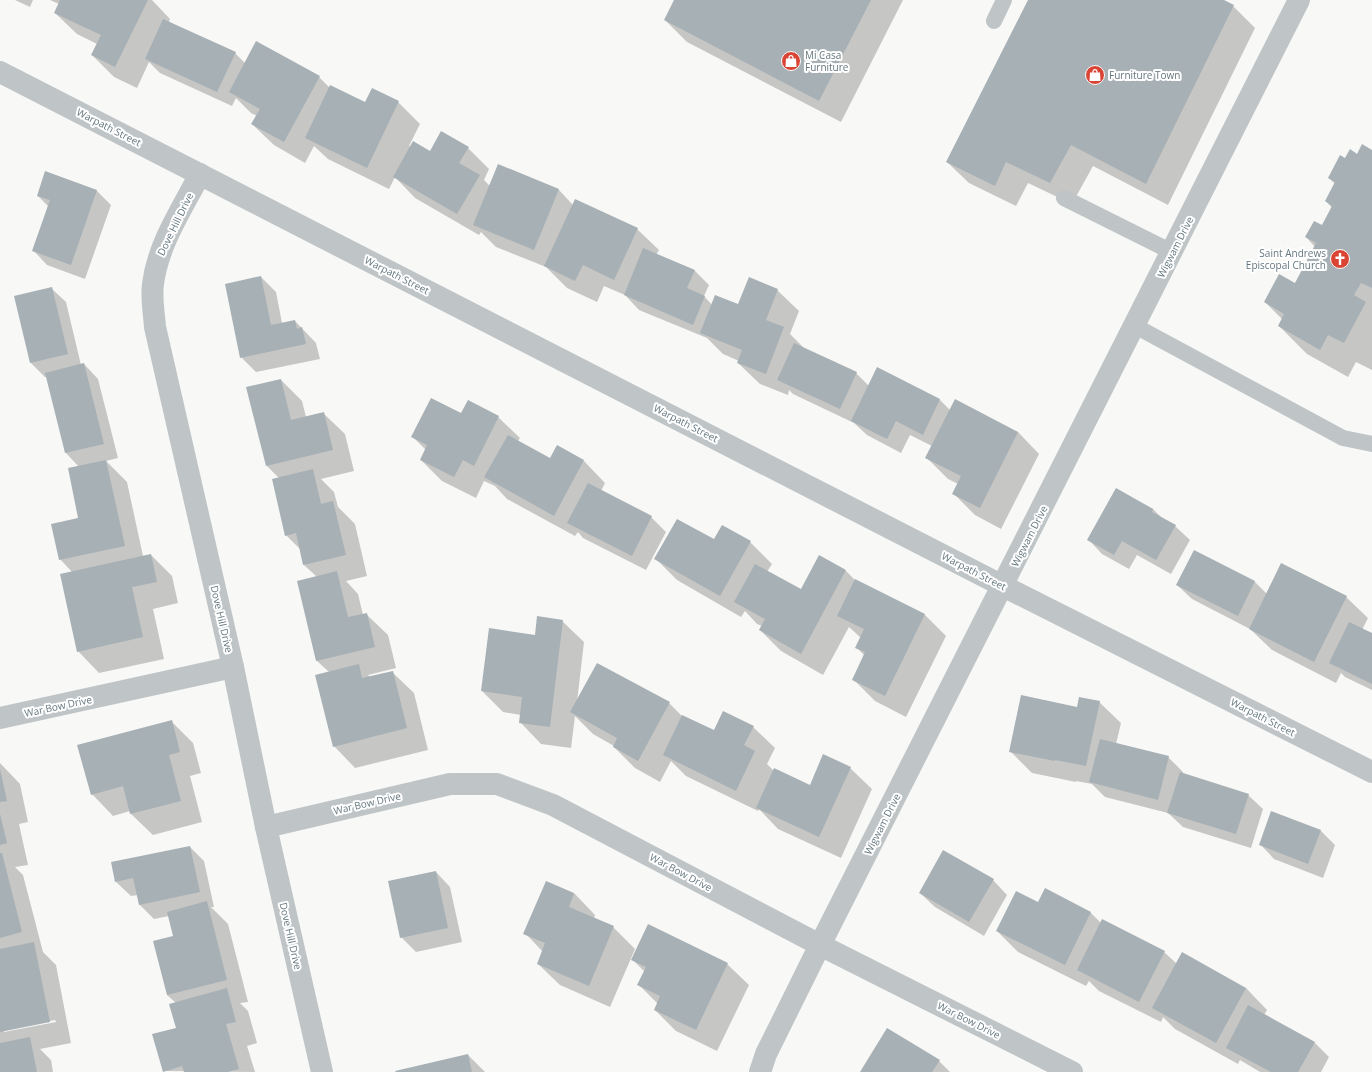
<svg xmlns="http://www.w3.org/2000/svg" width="1372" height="1072" viewBox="0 0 1372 1072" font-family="'Open Sans',sans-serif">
	<rect width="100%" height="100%" fill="#f8f8f6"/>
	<g fill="#0003" fill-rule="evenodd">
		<polygon points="15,0 33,0 30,7"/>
		<polygon points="50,0 152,0 170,19 169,22 235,53 245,63 319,77 330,88 365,103 398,102 420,124 409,146 430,152 468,148 489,169 484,180 490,186 559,190 573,205 637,229 659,250 656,255 695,271 709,285 704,296 712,305 739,305 777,290 799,311 790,334 806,350 856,373 869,386 940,400 950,410 1018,432 1039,454 1001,529 975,515 953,493 958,484 948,479 926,457 932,446 910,435 901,453 867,435 854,423 793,394 789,390 788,395 760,384 738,363 739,361 723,354 707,338 639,310 625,295 604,286 597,302 567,288 546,267 496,247 481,232 479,235 415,198 395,177 389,189 328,159 314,146 305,163 274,145 252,124 257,116 251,113 236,98 232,106 160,73 149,62 137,88 114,77 92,55 97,44 77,34 55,13 59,4"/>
		<polygon points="675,0 903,0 841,122 687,42 665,20"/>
		<polygon points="1029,0 1222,0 1233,6 1255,28 1168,205 1093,166 1072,204 1028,183 1016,206 969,183 947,162"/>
		<polygon points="1372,151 1372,370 1356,362 1348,377 1307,354 1279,326 1282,319 1265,302 1295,284 1315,247 1306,237 1322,227 1332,208 1326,201 1335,184 1329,178 1346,160"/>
		<polygon points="46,172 97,191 111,205 85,279 47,265 33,250 48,206 38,196"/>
		<polygon points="261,277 276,292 282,323 295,321 316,343 320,359 256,372 241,357"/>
		<polygon points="51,288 66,302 81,365 84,364 98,379 118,458 106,461 127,482 143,556 151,555 172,576 178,603 153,609 164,659 99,673 78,651 72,572 60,559 79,519 79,467 66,453 47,377 45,377 31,363"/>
		<polygon points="281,380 302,401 306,417 323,413 345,434 354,471 321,479 334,492 338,507 355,524 367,576 346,581 358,594 363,615 366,614 388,635 396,668 368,675 370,677 392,672 414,693 428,750 355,768 334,746 329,672 317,661 317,577 304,565 301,550 286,535 279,478 267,466"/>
		<polygon points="461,414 498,417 520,438 518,441 550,460 557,446 584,461 605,483 601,491 651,517 666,532 646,570 583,538 578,532 575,536 507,499 495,486 484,481 476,498 442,481 421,460 426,450 413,437"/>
		<polygon points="1116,489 1153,509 1162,518 1175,526 1190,540 1171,574 1137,555 1129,569 1102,554 1088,539"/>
		<polygon points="714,541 750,542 772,564 767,572 801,590 820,557 846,571 855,580 924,614 946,636 906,717 875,701 853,679 865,656 857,648 861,638 849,627 823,675 781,651 760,630 762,626 757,624 745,611 741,617 677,580 656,559"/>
		<polygon points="1194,552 1255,582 1267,594 1346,597 1368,618 1362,630 1372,634 1372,690 1345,677 1341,673 1336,683 1272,650 1250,629 1192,599 1177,585"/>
		<polygon points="562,621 584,642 577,702 669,703 683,717 714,731 753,727 775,748 767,764 774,771 810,786 850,768 872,789 841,858 778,829 759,809 758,811 686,776 671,761 660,782 635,768 614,747 614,746 593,734 575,716 571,748 541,744 520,722 521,715 503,712 482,691 536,636"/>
		<polygon points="1099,702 1121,723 1116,744 1168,757 1183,772 1182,774 1248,795 1263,809 1251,848 1183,827 1168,813 1105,797 1092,784 1076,781 1076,782 1032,773 1010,751 1077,708"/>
		<polygon points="171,721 193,743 201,773 190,776 202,822 153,835 131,814 130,811 113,816 92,794"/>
		<path d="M0,763L20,784L28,822L19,824L28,865L15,867L23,875L43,952L56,965L71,1043L40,1049L51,1060L53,1072H0ZM55,1020L56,1022L4,1032V1030Z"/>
		<polygon points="1321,831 1335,845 1323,878 1274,859 1260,844"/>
		<polygon points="190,847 204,861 214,907 211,907 228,924 248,1002 240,1003 248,1011 257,1043 247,1046 255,1072 163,1071 177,1028 176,1003 167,995 174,937 169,916 154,919 140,905 138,895 131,896 116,882"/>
		<polygon points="436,872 450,887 462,942 416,952 401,937"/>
		<polygon points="993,880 1007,895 984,936 935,907 920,893"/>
		<polygon points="574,893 595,915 594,919 613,927 635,949 610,1007 560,985 538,964 543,952 525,933"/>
		<polygon points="1039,903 1091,913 1101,923 1164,952 1177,964 1246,988 1267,1010 1264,1015 1314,1042 1329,1057 1321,1072 1260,1072 1240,1060 1238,1064 1175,1029 1163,1017 1161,1022 1099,991 1089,981 1086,986 1018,952 997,931"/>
		<polygon points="632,959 727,964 749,985 717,1051 676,1031 655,1010 658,1004 639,985 645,972"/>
		<polygon points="468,1055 485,1072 397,1072"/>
		<polygon points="939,1061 950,1072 862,1072"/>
	</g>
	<g fill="#a7b0b5">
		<polygon points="60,0 148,0 115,67 91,55 101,35 54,13"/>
		<polygon points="674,0 871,0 819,101 664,20"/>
		<polygon points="1028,0 1224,0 1234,5 1146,184 1071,145 1050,183 1006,162 995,186 946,162"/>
		<polygon points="163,19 236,52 217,92 145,59"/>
		<polygon points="256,41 320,76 284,142 251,124 260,109 229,92"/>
		<polygon points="330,85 365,102 372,88 399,101 367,168 305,138"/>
		<polygon points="441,131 469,147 459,163 480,175 457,214 393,177 413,141 430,151"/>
		<polygon points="1362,144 1372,150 1372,288 1361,283 1354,295 1366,302 1344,343 1328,335 1320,350 1278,326 1284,314 1264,302 1279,274 1295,283 1316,243 1305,237 1314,221 1322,225 1332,206 1325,201 1335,182 1328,178 1340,155 1345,158 1350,149 1357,154"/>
		<polygon points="498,164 559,189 534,250 473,225"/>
		<polygon points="45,171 97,190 71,265 32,251 50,200 37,196"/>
		<polygon points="575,199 638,228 614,280 583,265 575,281 544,266"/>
		<polygon points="643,248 695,270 687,288 705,296 693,325 624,295"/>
		<polygon points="261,276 271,325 295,320 297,329 302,327 306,344 240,358 225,284"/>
		<polygon points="749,277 778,289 766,320 784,327 766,374 737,363 742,350 700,333 715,295 738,304"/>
		<polygon points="52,287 68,354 30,363 14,296"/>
		<polygon points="794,343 857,372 840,409 777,380"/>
		<polygon points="84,363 104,444 65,453 45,373"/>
		<polygon points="877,367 940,399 923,435 896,421 887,439 851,421"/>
		<polygon points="281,379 291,420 324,412 333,450 266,466 246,387"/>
		<polygon points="431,398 461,413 468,400 499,416 474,466 463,460 454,477 420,460 427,445 411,437"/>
		<polygon points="955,399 1018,432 980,508 952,494 961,476 925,458"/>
		<polygon points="508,435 550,458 557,445 584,460 554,516 484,477"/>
		<polygon points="106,460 125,546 59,560 51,524 78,518 68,468"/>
		<polygon points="313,469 321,504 333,501 346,555 303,565 296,533 285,536 272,479"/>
		<polygon points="588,483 652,516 632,556 567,523"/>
		<polygon points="1116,488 1153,509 1152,512 1176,525 1156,560 1122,541 1114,555 1087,540"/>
		<polygon points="677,519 714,539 722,525 751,541 720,596 654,559"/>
		<polygon points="1194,550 1255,581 1238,616 1176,585"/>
		<polygon points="151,554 157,582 132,587 143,637 77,652 60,574"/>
		<polygon points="819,555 846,570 801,654 759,630 765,619 734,602 755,564 801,589"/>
		<polygon points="1281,563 1347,596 1314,662 1249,629"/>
		<polygon points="337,571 348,617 367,613 375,647 316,661 297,581"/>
		<polygon points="855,579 925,614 885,696 852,680 865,652 855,648 864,629 837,616"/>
		<polygon points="537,616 563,620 550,727 519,723 522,697 481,691 489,628 535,635"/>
		<polygon points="1349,622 1372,633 1372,684 1329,663"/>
		<polygon points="597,663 670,702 638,761 613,747 617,738 570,712"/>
		<polygon points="359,664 362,678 393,671 407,728 333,747 315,675"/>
		<polygon points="1021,695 1077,707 1079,697 1100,701 1086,766 1055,760 1055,761 1009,752"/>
		<polygon points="723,711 754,726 744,745 755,751 736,791 663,755 682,715 714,730"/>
		<polygon points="172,720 180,752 169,755 181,801 130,814 123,786 91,795 77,745"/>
		<polygon points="1100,739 1169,756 1158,800 1089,782"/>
		<polygon points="823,754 851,767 819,837 756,808 774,768 810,785"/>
		<polygon points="0,769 7,801 0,802"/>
		<polygon points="1180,772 1249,794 1236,834 1167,813"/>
		<polygon points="1271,811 1321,830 1308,864 1259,845"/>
		<polygon points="0,814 7,843 0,845"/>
		<polygon points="190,846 200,892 139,905 133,878 115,882 111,862"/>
		<polygon points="943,850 994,879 969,922 919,893"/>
		<polygon points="0,853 2,853 22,932 0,938"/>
		<polygon points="436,871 448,928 400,938 388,881"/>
		<polygon points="546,881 574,893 569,907 614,926 589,986 537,964 545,943 523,934"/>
		<polygon points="1045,888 1091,912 1065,965 996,931 1016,891 1038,902"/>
		<polygon points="207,901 227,980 167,995 153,941 173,936 167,912"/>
		<polygon points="1102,919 1165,951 1139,1002 1077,970"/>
		<polygon points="648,924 728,963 696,1030 654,1010 660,996 637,985 646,967 631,960"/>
		<polygon points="34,942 50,1022 0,1032 0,949"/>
		<polygon points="1182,952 1246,988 1216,1043 1152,1008"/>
		<polygon points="227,988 236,1022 226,1024 239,1069 228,1072 184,1072 182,1066 163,1072 152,1034 176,1028 169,1004"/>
		<polygon points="1248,1005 1315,1042 1298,1072 1271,1072 1226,1048"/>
		<polygon points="887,1028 940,1060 932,1072 860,1072"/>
		<polygon points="30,1037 37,1072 0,1072 0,1043"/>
		<polygon points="468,1054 472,1072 396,1072 395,1071"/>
	</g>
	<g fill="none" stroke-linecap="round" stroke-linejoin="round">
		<g stroke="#bfc5c7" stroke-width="16">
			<polyline points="994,21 1004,0"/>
			<polyline points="1064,198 1172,252"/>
			<polyline points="1135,326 1343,438 1372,444"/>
		</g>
		<g stroke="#bfc5c7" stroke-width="22">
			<polyline points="0,72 1003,586 1372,772"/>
			<path d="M200,174C182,209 158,244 153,284C151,298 154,313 155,327L233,667L266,827L322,1072"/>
			<polyline points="0,718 233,667"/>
			<polyline points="266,827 450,784 497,784 553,805 820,945 1072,1072"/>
			<polyline points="760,1072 766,1054 820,945 1299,0"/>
		</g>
	</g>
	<defs>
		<g id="shop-disc" transform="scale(1)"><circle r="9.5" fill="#da4434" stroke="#fff"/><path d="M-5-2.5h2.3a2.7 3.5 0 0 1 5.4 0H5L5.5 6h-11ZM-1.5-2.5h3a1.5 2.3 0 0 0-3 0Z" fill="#fff"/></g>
		<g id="church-disc" transform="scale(1)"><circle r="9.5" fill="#da4434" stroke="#fff"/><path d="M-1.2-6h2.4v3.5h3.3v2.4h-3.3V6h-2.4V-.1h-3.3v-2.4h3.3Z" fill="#fff"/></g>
	</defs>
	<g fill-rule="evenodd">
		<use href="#shop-disc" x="791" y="61"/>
		<use href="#shop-disc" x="1095" y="75"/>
		<use href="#church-disc" x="1340" y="259"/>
	</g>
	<g text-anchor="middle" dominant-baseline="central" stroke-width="4" stroke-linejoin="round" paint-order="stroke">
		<g font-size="10" fill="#65777f" stroke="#fff" text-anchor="start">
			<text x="805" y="55">Mi Casa<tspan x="805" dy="12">Furniture</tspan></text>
			<text x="1109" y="75">Furniture Town</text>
			<text x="1326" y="253" text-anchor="end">Saint Andrews<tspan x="1326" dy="12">Episcopal Church</tspan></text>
		</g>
		<g font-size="10" fill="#65777f" stroke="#fff">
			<text transform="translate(109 127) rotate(27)">Warpath Street</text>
			<text transform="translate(175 224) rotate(-64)">Dove Hill Drive</text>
			<text transform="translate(1175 247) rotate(-63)">Wigwam Drive</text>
			<text transform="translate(397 275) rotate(27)">Warpath Street</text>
			<text transform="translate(686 423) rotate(27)">Warpath Street</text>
			<text transform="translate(1029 536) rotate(-63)">Wigwam Drive</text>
			<text transform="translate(974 571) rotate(27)">Warpath Street</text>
			<text transform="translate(222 619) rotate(77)">Dove Hill Drive</text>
			<text transform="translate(58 706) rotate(-12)">War Bow Drive</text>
			<text transform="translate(1263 717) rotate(27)">Warpath Street</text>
			<text transform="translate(367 803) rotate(-13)">War Bow Drive</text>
			<text transform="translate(882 824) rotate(-63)">Wigwam Drive</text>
			<text transform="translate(681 872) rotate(28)">War Bow Drive</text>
			<text transform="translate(291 936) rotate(77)">Dove Hill Drive</text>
			<text transform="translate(969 1020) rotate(27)">War Bow Drive</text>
		</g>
	</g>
</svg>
